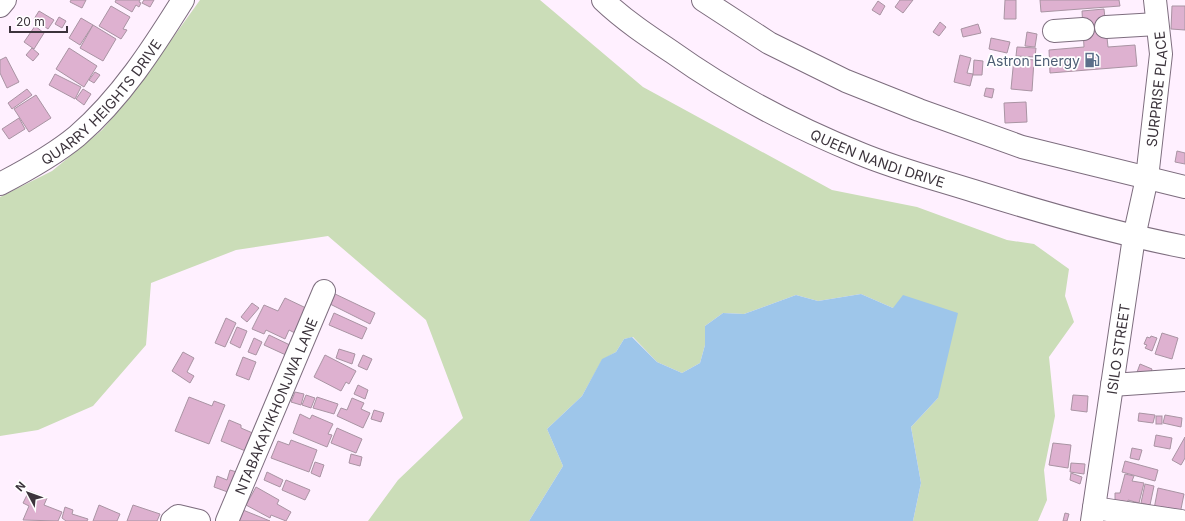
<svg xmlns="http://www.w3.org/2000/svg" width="1185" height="521" viewBox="0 0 1185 521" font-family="Inter,sans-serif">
	<rect width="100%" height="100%" fill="#fff0ff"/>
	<polygon fill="#cbddb8" points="200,0 540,0 643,87 832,190 917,207 1007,240 1034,244 1069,269 1065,296 1074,322 1049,357 1055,416 1044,470 1047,500 1038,521 913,521 921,483 911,427 938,398 893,308 861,294 818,301 796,295 744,314 723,313 705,326 705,345 700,363 682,373 657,362 633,337 624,339 616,352 602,360 582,396 547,429 563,466 529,521 368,521 398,480 463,418 426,320 328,236 236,250 151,283 146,345 93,406 38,430 0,436 0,197 52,171 102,130 131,96"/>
	<polygon fill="#9ec6ea" points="861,294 893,308 903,295 958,313 938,398 911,427 921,483 913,521 529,521 563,466 547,429 582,396 602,359 616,352 624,339 632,337 657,362 682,373 700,363 705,345 705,326 723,313 744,314 796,295 818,301"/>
	<g fill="#deb1d0" stroke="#a994a3">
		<polygon points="71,0 86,0 82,8 70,2"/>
		<polygon points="116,0 140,0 139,2 141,3 139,7 136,5 132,12 115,2"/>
		<polygon points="144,0 154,0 150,7 142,3"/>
		<polygon points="900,0 913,0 903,13 895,7"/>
		<polygon points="1005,0 1016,0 1016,19 1004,19"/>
		<polygon points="1040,0 1119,0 1120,6 1041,12"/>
		<polygon points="878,1 885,6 880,15 872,10"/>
		<polygon points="111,6 130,17 123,29 127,30 121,39 99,26"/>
		<polygon points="1172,6 1185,6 1185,30 1171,29"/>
		<polygon points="1104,9 1108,47 1135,45 1137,66 1050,73 1049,50 1084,47 1082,11"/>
		<polygon points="39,11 54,20 48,29 34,19"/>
		<polygon points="59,17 66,21 62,28 55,24"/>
		<polygon points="81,18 93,25 80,45 69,38"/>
		<polygon points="940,22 946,27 939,36 933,32"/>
		<polygon points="978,24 981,33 963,37 961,29"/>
		<polygon points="93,25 116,39 103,61 80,48"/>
		<polygon points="35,26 44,33 34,49 24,42"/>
		<polygon points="1027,32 1037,34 1035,47 1025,46"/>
		<polygon points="991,38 1010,42 1007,53 989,49"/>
		<polygon points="1017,47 1036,48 1035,57 1016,56"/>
		<polygon points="32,48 39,54 33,61 26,55"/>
		<polygon points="69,48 97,66 84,87 56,69"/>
		<polygon points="960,55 971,58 967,73 973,74 970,86 954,82"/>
		<polygon points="6,57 19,82 7,88 0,73 0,60"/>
		<polygon points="1014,58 1034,60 1032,91 1011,89"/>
		<polygon points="974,60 983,61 982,75 973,75"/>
		<polygon points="95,72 100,75 94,83 89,80"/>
		<polygon points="55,74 81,87 75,99 49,85"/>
		<polygon points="986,88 994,89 992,98 984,96"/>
		<polygon points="27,89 32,95 12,109 8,103"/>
		<polygon points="83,89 91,94 84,105 76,99"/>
		<polygon points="36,95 51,118 29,132 14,109"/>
		<polygon points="1026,102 1027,122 1005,123 1004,103"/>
		<polygon points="19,118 25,129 9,139 2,129"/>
		<polygon points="1177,151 1185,153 1185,164 1175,162"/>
		<polygon points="333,293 375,313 370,324 328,303"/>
		<polygon points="285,298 306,308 295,333 289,330 285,339 266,330 264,334 252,329 264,305 278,311"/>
		<polygon points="252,303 259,308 247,322 241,317"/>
		<polygon points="334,313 367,328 362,339 329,325"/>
		<polygon points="226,318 236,323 225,347 215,343"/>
		<polygon points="237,327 247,331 240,348 230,343"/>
		<polygon points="1162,333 1178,338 1172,359 1155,354"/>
		<polygon points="269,335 292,346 288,356 264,345"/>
		<polygon points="1151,336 1157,338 1152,351 1145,348 1147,345 1144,344 1147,337 1150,338"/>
		<polygon points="254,338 262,342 256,355 248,352"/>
		<polygon points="339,349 355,354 352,364 336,358"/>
		<polygon points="183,352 194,358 187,372 194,376 190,383 172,371"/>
		<polygon points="325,355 356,371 349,384 346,382 341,391 314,377"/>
		<polygon points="363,355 372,359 367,370 358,366"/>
		<polygon points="243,357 256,362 249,380 236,375"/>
		<polygon points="1140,364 1152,369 1150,376 1136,375"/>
		<polygon points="358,385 368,390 365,399 354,394"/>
		<polygon points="295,392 304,394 301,405 291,402"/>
		<polygon points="306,395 315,398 311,408 302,405"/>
		<polygon points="1073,395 1088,396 1087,412 1071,410"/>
		<polygon points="189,397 212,406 214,401 225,405 209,444 175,431"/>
		<polygon points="317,397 338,404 334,414 313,408"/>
		<polygon points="352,398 364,403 361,409 370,413 363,428 337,416 341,408 347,410"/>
		<polygon points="374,410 384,413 381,422 371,419"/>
		<polygon points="1139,413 1155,415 1153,423 1138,421"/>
		<polygon points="300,414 310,419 312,415 333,424 328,434 332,435 327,447 293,433"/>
		<polygon points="1165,415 1182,418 1181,427 1163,423"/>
		<rect x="1156" y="416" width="6" height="8"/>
		<polygon points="229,420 241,425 241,428 255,434 248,452 221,441"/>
		<polygon points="337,428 362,439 356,453 331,443"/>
		<polygon points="1156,435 1172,438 1170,449 1154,446"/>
		<polygon points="1185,437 1185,458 1181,465 1172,460"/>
		<polygon points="291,440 317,450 309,472 271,458 278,441 289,445"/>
		<polygon points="1053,443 1071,445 1068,468 1049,465"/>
		<polygon points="1132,448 1142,450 1139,460 1130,458"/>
		<polygon points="351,454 362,457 360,466 349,463"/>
		<polygon points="1125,461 1158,470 1155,481 1122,472"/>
		<polygon points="315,462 324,465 320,477 311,473"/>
		<polygon points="1071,463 1085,464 1084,474 1070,472"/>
		<polygon points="230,470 240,473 233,494 214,487 217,476 227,480"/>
		<polygon points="267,472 283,480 280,487 264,480"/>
		<polygon points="1071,473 1082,477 1080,484 1070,480"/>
		<polygon points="1125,474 1134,476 1132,481 1144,483 1139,503 1128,500 1127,504 1115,504 1115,493 1120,493"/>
		<polygon points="286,480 310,490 305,500 282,490"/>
		<polygon points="1145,484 1154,486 1150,505 1141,503"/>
		<polygon points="256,487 279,500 277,504 291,512 286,521 271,515 270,518 246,505"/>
		<polygon points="1158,488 1184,494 1180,514 1154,509"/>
		<polygon points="29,491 47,498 44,505 62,512 58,521 23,520 29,506 23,503"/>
		<polygon points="99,505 120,514 117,521 93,521"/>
		<polygon points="133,505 160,514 157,521 127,521"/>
		<polygon points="65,507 73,510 72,514 88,519 87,521 66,521 62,518"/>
		<polygon points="243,510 270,521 238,521"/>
		<polygon points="1065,513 1069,514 1067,521 1063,521"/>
	</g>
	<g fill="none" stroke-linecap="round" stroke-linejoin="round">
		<g stroke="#7d6d7e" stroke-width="24">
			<g id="minor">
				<polyline points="0,6 5,0"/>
				<polyline points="1106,27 1157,24"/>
				<polyline points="1054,31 1083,29"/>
				<path id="s1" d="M0,184C27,170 54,155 77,136C121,98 153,48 183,0"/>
				<polyline points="1112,385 1185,380"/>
				<polyline points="1094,508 1181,521"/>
				<polyline points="172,521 178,516 199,521"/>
				<path id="s2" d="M227,521L324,291"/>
				<path id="s3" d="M1092,521L1134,237L1147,178L1161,54L1155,0"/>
			</g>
		</g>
		<g stroke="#7d6d7e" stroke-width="24">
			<g id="major">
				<path id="s4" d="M603,0C624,20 648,36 672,52C731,94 794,127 861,154C897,169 936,179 974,191C1044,213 1113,233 1185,247"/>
				<polyline points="703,0 769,43 846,81 919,110 1022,147 1185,187"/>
			</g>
		</g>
		<use href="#minor" stroke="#fff" stroke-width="22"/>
		<use href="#major" stroke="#fff" stroke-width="22"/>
	</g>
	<defs>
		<g id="fuel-bare" transform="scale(1.2)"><path d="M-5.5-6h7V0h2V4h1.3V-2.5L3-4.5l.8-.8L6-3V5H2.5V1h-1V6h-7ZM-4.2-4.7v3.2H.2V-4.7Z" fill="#5c6f8a" stroke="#fff" stroke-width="2.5" paint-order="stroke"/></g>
	</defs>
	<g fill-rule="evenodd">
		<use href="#fuel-bare" x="1092" y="60"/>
	</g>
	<g text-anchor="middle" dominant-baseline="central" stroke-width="3.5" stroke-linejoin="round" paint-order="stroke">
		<g font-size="14" fill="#4e5e75" stroke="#fff" text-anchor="end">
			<text x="1080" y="60">Astron Energy</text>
		</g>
		<g font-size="14" fill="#3c343c" stroke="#fff">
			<text stroke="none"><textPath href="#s3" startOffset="437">SURPRISE PLACE</textPath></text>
			<text stroke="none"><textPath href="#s1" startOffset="132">QUARRY HEIGHTS DRIVE</textPath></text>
			<text stroke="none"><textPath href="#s4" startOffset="319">QUEEN NANDI DRIVE</textPath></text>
			<text stroke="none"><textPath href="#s3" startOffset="174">ISILO STREET</textPath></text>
			<text stroke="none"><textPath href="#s2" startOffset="125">NTABAKAYIKHONJWA LANE</textPath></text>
		</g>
	</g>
	<g transform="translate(28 493) rotate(311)" stroke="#ffffff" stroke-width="3" paint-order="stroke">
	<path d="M0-3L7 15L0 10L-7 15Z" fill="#3c343c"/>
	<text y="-6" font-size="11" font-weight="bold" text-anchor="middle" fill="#3c343c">N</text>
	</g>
	<path d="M10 26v6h57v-6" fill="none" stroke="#3c343c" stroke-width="2"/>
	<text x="16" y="26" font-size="12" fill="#3c343c" stroke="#ffffff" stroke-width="3" paint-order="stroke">20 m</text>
</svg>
